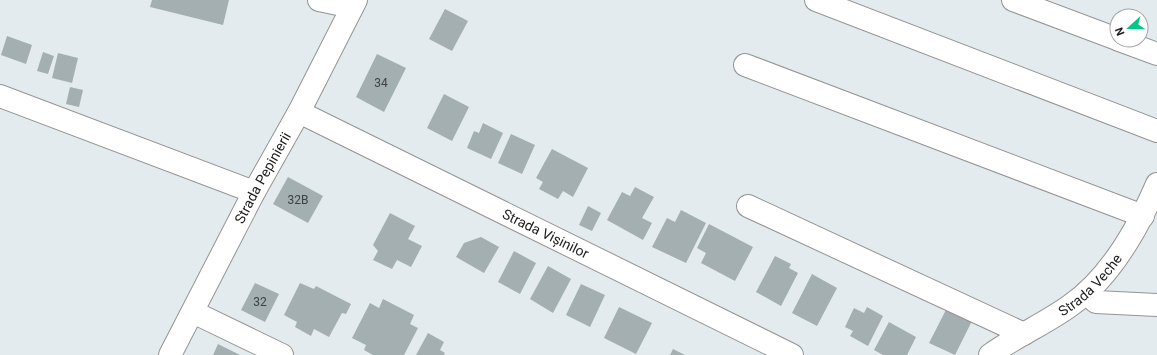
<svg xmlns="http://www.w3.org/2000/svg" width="1157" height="355" viewBox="0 0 1157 355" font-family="Roboto,sans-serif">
	<rect width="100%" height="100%" fill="#e3ebee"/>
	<g fill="#a3afb0">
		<polygon points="152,0 229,0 223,25 150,7"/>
		<polygon points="445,9 468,21 452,51 429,39"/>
		<polygon points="7,36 32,45 26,64 1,55"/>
		<polygon points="43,52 54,56 48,74 37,71"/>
		<polygon points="58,53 78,58 72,83 52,78"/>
		<polygon points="377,54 406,68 384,112 356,97"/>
		<polygon points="70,87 83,90 79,107 66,104"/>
		<polygon points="444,94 469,107 452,141 427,128"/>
		<polygon points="483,123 503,133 491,159 467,148 474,131 479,133"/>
		<polygon points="511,134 535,145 522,174 498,163"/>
		<polygon points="552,149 588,168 573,197 563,191 558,199 539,189 543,182 536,178"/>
		<polygon points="288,177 323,196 308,223 273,204"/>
		<polygon points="635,187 654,197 642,218 652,223 643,240 607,220 622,192 630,196"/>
		<polygon points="588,206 601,213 592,231 579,225"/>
		<polygon points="681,210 706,223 686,263 652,247 667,218 675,222"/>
		<polygon points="390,213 415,226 408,239 422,246 411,267 397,260 392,269 373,260 378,251 373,245"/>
		<polygon points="709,224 753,247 735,281 701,263 706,253 697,248"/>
		<polygon points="481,237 499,247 484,273 456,257 464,243"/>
		<polygon points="514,251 536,263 520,294 498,282"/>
		<polygon points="775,256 791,264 789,268 798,273 781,306 756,292"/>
		<polygon points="548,266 571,279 553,313 530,299"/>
		<polygon points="812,274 837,288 817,326 792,313"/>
		<polygon points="255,283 279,294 265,322 241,310"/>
		<polygon points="300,283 314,289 316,286 351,304 346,314 342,313 329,337 314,329 311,336 295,327 297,322 284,315"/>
		<polygon points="581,284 605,295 590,327 566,315"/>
		<polygon points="383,299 414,315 410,324 418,328 404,355 373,355 364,350 366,345 352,338 370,303 379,308"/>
		<polygon points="950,302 975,315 955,355 929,343"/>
		<polygon points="619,307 652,323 636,354 604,338"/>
		<polygon points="867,307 883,316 868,346 850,336 853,331 845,327 854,308 864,313"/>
		<polygon points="889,322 916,337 907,355 883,355 874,350"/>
		<polygon points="428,333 444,342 440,350 445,353 444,355 416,355"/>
		<polygon points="218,344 240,355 213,355"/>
		<polygon points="673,349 685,355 670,355"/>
	</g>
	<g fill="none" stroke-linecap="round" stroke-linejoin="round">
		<g stroke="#949494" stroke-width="24">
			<g id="minor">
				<polyline points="319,0 352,7"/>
				<polyline points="816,0 1157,131"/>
				<polyline points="1013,0 1117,39"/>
				<polyline points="1119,40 1157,54"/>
				<polyline points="745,65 1143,216"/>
				<polyline points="0,96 254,192"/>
				<path id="s1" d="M299,112L792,355"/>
				<polyline points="748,206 1024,334"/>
				<polyline points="1086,293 1096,302 1157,305"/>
				<polyline points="193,312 282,355"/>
				<path id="s2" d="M170,355L254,192L299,112L356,0"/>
				<path id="s3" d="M990,355C1016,336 1045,324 1071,305C1111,277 1138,228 1157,184"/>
			</g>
		</g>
		<use href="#minor" stroke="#fff" stroke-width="22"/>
	</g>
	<g text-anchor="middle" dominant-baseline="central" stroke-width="3" stroke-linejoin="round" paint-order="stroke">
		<g font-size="12" fill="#3e4242">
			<text x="381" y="83">34</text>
			<text x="298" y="200">32B</text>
			<text x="260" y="302">32</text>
		</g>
		<g font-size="14" fill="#1d1d1d" stroke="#fff">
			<text stroke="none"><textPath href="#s2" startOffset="200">Strada Pepinierii</textPath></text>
			<text stroke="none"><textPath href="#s1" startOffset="275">Strada Vișinilor</textPath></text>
			<text stroke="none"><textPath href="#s3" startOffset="123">Strada Veche</textPath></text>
		</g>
	</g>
	<g transform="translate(1129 28) rotate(249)"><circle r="19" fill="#ffffff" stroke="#a5a5a5"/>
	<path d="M0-3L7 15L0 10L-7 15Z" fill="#04c783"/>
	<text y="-6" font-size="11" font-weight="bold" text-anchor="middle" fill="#1d1d1d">N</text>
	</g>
</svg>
